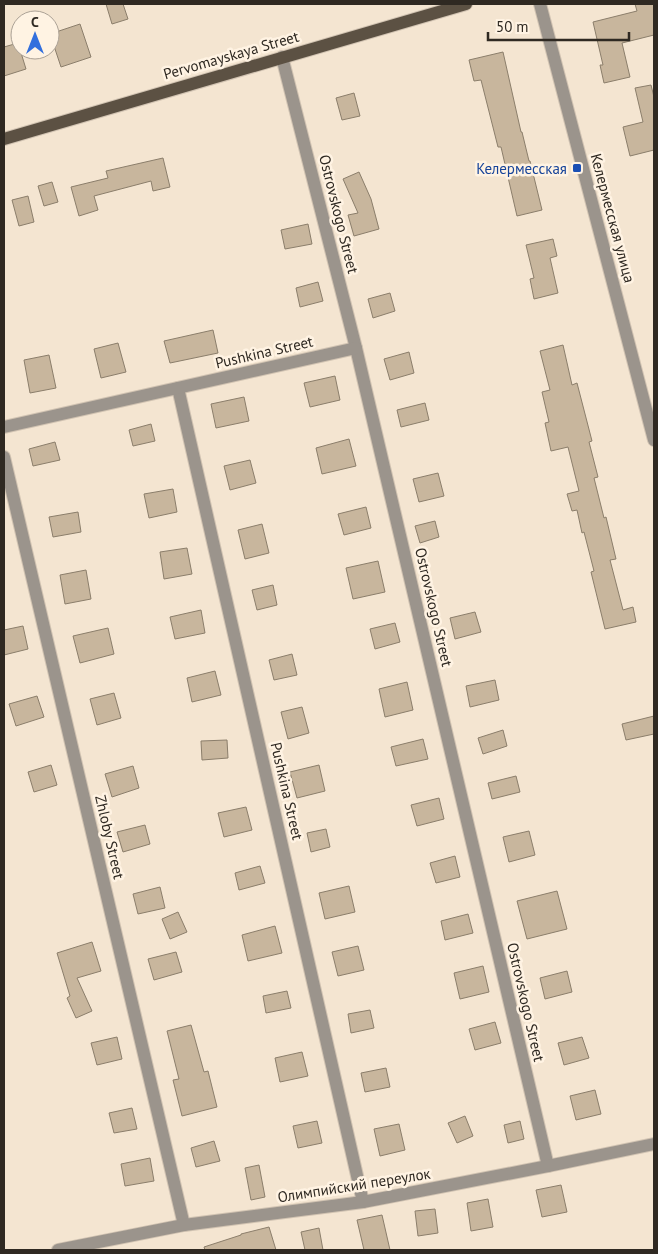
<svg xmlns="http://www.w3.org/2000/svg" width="658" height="1254" viewBox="0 0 658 1254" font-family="'PT Sans',sans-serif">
	<rect width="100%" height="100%" fill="#f4e5d1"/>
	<g fill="#c8b69d" stroke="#8b7e6b">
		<polygon points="106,4 123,4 128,19 112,24"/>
		<polygon points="635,4 654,4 654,35 622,43 630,77 604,83 600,65 603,65 593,22 637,11"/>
		<polygon points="80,24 91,57 61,67 50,34"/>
		<polygon points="18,43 26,69 4,76 4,47"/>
		<polygon points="503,52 521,132 522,132 529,161 530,161 542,210 517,216 501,147 498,147 481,80 474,81 469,60"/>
		<polygon points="651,85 654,97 654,150 630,156 623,127 643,122 635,88"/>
		<polygon points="354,93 360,116 342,120 336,98"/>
		<polygon points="163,158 170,187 153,191 151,181 94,196 98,210 79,216 71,187 108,178 106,171"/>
		<polygon points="359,172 371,199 379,229 354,236 348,215 358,213 343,179"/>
		<polygon points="52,182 58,202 44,206 38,186"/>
		<polygon points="28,196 34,222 19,226 12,200"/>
		<polygon points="308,224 312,244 285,249 281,230"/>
		<polygon points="553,239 557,256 550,258 558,293 534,299 530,279 534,278 526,245"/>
		<polygon points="318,282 323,301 300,307 296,288"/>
		<polygon points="390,293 395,311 373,318 368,299"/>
		<polygon points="213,330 218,353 170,363 164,341"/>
		<polygon points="118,343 126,372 101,378 94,349"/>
		<polygon points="563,345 572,385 577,383 592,441 589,442 598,477 594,478 604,518 606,517 616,559 610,560 623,610 633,607 636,622 605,629 591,572 594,571 584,532 582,533 577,510 572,511 567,494 579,491 568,447 551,451 545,423 549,422 542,392 550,390 540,351"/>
		<polygon points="409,352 414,373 390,380 384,359"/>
		<polygon points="49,355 56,388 30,393 24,360"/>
		<polygon points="335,376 340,400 310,407 304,383"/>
		<polygon points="244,397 249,421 216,428 211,404"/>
		<polygon points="425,403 429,420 401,427 397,410"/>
		<polygon points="151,424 155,441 133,446 129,430"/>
		<polygon points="349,439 356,466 322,474 316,448"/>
		<polygon points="55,442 60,460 33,466 29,449"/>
		<polygon points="250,460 256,483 230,490 224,466"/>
		<polygon points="438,473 444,496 419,502 413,479"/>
		<polygon points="173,489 177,512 149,518 144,494"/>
		<polygon points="366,507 371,528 344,535 338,514"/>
		<polygon points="78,512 81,532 53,537 49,517"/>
		<polygon points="435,521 439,537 420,543 415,526"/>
		<polygon points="262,524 269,553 245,559 238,530"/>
		<polygon points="187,548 192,574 164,579 160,552"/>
		<polygon points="378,561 385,592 353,599 346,568"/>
		<polygon points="86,570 91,599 65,604 60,575"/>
		<polygon points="273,585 277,605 257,610 252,590"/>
		<polygon points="201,610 205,633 175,639 170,617"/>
		<polygon points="475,612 481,632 455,639 450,618"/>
		<polygon points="395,623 400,642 375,649 370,629"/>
		<polygon points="23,626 28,649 4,655 4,630"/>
		<polygon points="108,628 114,654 80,663 73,636"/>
		<polygon points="292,654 297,675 274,680 269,660"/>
		<polygon points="215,671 221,695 192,702 187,678"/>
		<polygon points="495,680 499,700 470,707 466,686"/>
		<polygon points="407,682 413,710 385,717 379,689"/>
		<polygon points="114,693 121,718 97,725 90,699"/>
		<polygon points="37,696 44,717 16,726 9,704"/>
		<polygon points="302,707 309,733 288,739 281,712"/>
		<polygon points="654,716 654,734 626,740 622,724"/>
		<polygon points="503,730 507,746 483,754 478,738"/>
		<polygon points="423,739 428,759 396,766 391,747"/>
		<polygon points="227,740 228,758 202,760 201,741"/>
		<polygon points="51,765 57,785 34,792 28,772"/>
		<polygon points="319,765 325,791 297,798 290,772"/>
		<polygon points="133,766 139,788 112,797 105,774"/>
		<polygon points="516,776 520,792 492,799 488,783"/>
		<polygon points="439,798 444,819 417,826 411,805"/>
		<polygon points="246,807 252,830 224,837 218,813"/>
		<polygon points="145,825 150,844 123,852 117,832"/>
		<polygon points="326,829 330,847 311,852 307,833"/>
		<polygon points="529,831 535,855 509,862 503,837"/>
		<polygon points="455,856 460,877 436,883 430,863"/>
		<polygon points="260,866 265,883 239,890 235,873"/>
		<polygon points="349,886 355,912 325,919 319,893"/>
		<polygon points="160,887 165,908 138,914 133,894"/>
		<polygon points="557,891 567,929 527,939 517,901"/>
		<polygon points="178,912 187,932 170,939 162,919"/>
		<polygon points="468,914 473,933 445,940 441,921"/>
		<polygon points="275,926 282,953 248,961 242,935"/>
		<polygon points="92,942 101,971 77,978 92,1011 76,1018 67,998 70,996 57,953"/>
		<polygon points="358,946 364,970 338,976 332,952"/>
		<polygon points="176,952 182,972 154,980 148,959"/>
		<polygon points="483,966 489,992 460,999 454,973"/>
		<polygon points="567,971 572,992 545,999 540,978"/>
		<polygon points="287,991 291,1008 266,1013 263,996"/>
		<polygon points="370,1010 374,1028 351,1033 348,1014"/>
		<polygon points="495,1022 501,1043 475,1050 469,1029"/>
		<polygon points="191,1025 204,1072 208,1071 217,1107 182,1116 173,1080 179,1079 167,1031"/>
		<polygon points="117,1037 122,1059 97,1065 91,1043"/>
		<polygon points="582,1037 589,1058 564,1065 558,1043"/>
		<polygon points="302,1052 308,1076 280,1082 275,1058"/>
		<polygon points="386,1068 390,1087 365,1092 361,1073"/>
		<polygon points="595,1090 601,1114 576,1120 570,1096"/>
		<polygon points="132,1108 137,1129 114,1133 109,1113"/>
		<polygon points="465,1116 473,1136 457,1143 448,1123"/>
		<polygon points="317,1121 322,1143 298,1148 293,1126"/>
		<polygon points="520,1121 524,1139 508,1143 504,1125"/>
		<polygon points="399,1124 405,1150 380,1156 374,1129"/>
		<polygon points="214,1141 220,1161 196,1167 191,1148"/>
		<polygon points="150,1158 154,1181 125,1186 121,1164"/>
		<polygon points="259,1165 265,1197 251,1200 245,1168"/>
		<polygon points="561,1185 567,1212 542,1217 536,1190"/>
		<polygon points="488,1199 493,1227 471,1231 467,1203"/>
		<polygon points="435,1209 438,1233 418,1236 415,1211"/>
		<polygon points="382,1215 390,1250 364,1250 357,1220"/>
		<polygon points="269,1227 276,1250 205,1250 204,1247 241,1235 241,1234"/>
		<polygon points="319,1228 323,1250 305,1250 301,1232"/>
	</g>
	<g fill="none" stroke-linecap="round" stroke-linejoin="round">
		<g stroke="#d1c3b2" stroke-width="14">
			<g id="minor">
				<polyline points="540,4 654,440"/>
				<polyline points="282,57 356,348 548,1166"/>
				<polyline points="178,388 363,1202"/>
				<polyline points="4,427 356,348"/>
				<polyline points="4,457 184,1225"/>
				<polyline points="58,1250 184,1225 363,1202 548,1166 654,1144"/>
			</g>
		</g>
		<g stroke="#d1c3b2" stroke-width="14">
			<polyline id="major" points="4,139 466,4"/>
		</g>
		<use href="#minor" stroke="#9b948c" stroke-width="12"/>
		<use href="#major" stroke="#5c5143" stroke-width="12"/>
	</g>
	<rect fill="#1a4fb4" stroke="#fff3e3" stroke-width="2" x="572" y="163" width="10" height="10" rx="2.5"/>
	<g text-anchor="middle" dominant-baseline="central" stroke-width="5" stroke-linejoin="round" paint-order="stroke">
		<g font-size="15" fill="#2f2922" stroke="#fff3e3">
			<text transform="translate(231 55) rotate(-16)">Pervomayskaya Street</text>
			<text transform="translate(339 214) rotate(76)">Ostrovskogo Street</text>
			<text transform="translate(613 218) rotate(75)">Келермесская улица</text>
			<text transform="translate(264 352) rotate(-13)">Pushkina Street</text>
			<text transform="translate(434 607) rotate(77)">Ostrovskogo Street</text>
			<text transform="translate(287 791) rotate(77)">Pushkina Street</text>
			<text transform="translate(110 837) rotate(77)">Zhloby Street</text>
			<text transform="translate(526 1002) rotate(77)">Ostrovskogo Street</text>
			<text transform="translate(354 1185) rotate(-9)">Олимпийский переулок</text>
		</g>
		<g font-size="15" fill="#164399" stroke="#fff3e3" text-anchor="end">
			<text x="567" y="168">Келермесская</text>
		</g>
	</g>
	<rect width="658" height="1254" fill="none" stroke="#2f2922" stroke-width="10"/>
	<g transform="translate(35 35)"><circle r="24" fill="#fff3e3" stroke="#aca296"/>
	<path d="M0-4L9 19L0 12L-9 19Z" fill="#326fdd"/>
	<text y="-8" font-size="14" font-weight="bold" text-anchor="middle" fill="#2f2922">С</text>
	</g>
	<path d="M488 32v8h141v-8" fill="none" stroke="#2f2922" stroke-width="2.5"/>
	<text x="496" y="32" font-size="15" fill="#2f2922" stroke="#fff3e3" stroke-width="4" paint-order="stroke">50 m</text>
</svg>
